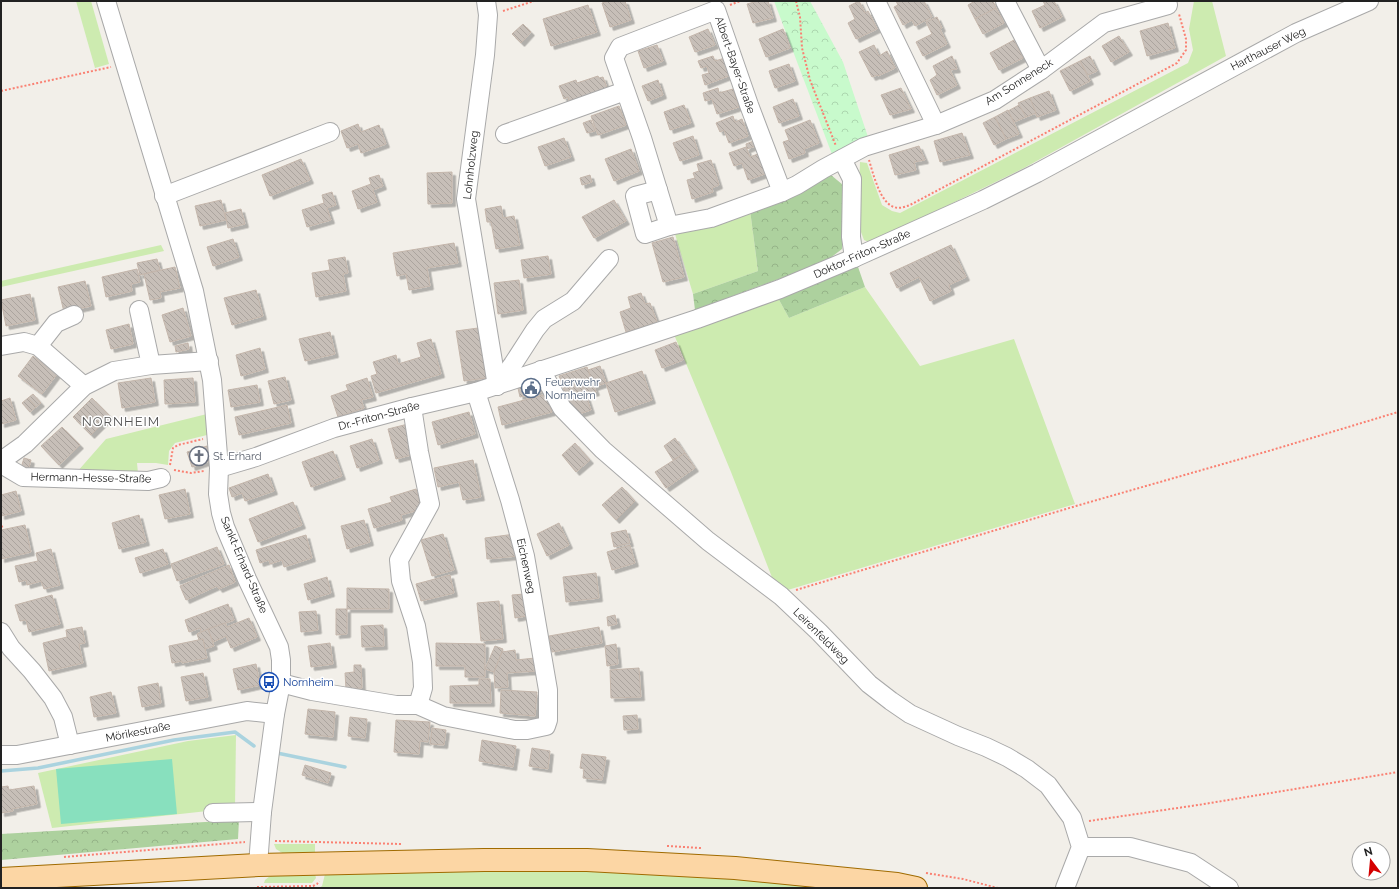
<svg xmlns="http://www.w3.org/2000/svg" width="1399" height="889" viewBox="0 0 1399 889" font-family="Raleway,sans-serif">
	<defs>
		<pattern id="forest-crowns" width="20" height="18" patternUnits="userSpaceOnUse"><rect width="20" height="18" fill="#add19e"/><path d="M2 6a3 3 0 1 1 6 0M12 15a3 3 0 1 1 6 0" fill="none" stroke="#95b388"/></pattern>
		<pattern id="park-crowns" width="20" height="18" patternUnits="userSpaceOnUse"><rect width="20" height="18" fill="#c8facc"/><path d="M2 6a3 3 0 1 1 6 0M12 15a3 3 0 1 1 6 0" fill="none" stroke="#acd6af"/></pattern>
		<pattern id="building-back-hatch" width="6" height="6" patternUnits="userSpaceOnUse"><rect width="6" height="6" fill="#c7bfb8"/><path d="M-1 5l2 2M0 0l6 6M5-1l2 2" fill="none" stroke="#aba49e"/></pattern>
		<filter id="shadow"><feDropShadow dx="3.5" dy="3.5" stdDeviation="0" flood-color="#0004"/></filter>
	</defs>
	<rect width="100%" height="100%" fill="#f2efe9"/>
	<g fill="#cdebb0">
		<polygon points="76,1 91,1 109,64 95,68"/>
		<polygon points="1194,1 1212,1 1226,56 1024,168 871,243 864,240 858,224 860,162 867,163 882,205 892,211 900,213 1188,63 1193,50 1189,29"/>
		<polygon points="750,210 758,271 693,294 675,234 736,217"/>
		<polygon points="161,245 164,251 1,287 1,281"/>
		<polygon points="865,287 920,366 1014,339 1075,504 781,592 773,580 731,472 673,332 778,298 789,318"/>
		<polygon points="207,414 207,435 175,443 169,451 168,465 156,463 137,463 138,473 77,472 106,439"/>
		<polygon points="236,735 235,808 52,828 38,773 188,741"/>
		<polygon points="274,844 315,844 315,854 287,856 276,849"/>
		<polygon points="639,867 873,888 319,888 322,886 325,874"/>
		<polygon points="315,874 316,878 312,883 264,883 265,880 270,876"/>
	</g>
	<g fill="url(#forest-crowns)">
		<polygon points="831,175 843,185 842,249 825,262 695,310 693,294 758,271 750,210"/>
		<polygon points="857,264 865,287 789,318 778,298"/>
		<polygon points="239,820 238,839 1,860 1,834"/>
	</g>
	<polygon fill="url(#park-crowns)" points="774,1 810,1 843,62 869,140 833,157"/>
	<polygon fill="#88e0be" points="172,759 177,814 61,824 56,769"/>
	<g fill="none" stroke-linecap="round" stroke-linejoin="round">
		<g stroke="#aad3df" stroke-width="3.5">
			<polyline points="277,753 345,767"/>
			<polyline points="1,771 38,768 174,740 235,732 254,746"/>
		</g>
	</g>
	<g fill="url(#building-back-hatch)" stroke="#c4b6ab" filter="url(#shadow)">
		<polygon points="609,1 625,1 631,20 610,27 602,3"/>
		<polygon points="758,1 768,1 773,18 753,23 747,4"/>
		<polygon points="859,1 865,13 868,11 877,29 856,39 848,23 855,19 849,6"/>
		<polygon points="896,1 924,1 932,17 915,26 912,20 903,25 894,7 898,5"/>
		<polygon points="975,1 993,1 996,8 975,19 968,5"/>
		<polygon points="1043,1 1054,1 1062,17 1040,28 1032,11 1045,5"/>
		<polygon points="588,5 597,32 551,46 543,19"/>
		<polygon points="996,8 1004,23 983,34 975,19"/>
		<polygon points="937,17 942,28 940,29 947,44 923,56 916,42 932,34 926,22"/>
		<polygon points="1168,23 1175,48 1147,56 1140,31"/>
		<polygon points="523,24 531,32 521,43 512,34"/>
		<polygon points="708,29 715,45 695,52 689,37"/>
		<polygon points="783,29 790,48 766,57 759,39"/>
		<polygon points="1119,36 1129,52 1111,62 1102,46"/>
		<polygon points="1014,40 1023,58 999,70 990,53"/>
		<polygon points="657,45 663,61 644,68 638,51"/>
		<polygon points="874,45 879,56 887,51 895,68 878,76 877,75 872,77 859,52"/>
		<polygon points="713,56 715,61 725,58 731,75 705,85 702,75 709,73 707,66 701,68 698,61"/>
		<polygon points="952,56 957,69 950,70 957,85 937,95 930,80 937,75 933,66"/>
		<polygon points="1090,56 1097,71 1088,75 1080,61"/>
		<polygon points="1080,61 1090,81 1070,91 1060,71"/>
		<polygon points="789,64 795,81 775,88 769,71"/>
		<polygon points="598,76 599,78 603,77 607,88 575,100 574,99 569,101 568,97 564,99 559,86 576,80 577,83"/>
		<polygon points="658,80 663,95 648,101 642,86"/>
		<polygon points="718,88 719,93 733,89 739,107 717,114 712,99 705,101 703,93"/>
		<polygon points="901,88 911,109 890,115 881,95"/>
		<polygon points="1049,91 1056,110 1037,117 1030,98"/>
		<polygon points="1030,98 1036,113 1026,117 1018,103"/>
		<polygon points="793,99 799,116 779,123 773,107"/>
		<polygon points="684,105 691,123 670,130 664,112"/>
		<polygon points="1019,105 1026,117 1014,122 1008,111"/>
		<polygon points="619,106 626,125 598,135 591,116"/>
		<polygon points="1008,110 1019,134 1006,139 995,117"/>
		<polygon points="733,116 735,122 742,119 748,136 729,143 724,130 720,132 716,123"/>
		<polygon points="995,117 1006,139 994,145 983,123"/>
		<polygon points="591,120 595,131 587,133 583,123"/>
		<polygon points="810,120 819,143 804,149 805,153 789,159 783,142 789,140 785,130"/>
		<polygon points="358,124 361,132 379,125 386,144 361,153 358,144 347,148 341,131"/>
		<polygon points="962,133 970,155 940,162 934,141"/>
		<polygon points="693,136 699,155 680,161 673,143"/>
		<polygon points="564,138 571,157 545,166 538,147"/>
		<polygon points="756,140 758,145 747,149 746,144"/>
		<polygon points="919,146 925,160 914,162 916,170 895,175 889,155"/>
		<polygon points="746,147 750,157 763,152 770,172 748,180 742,163 734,166 729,153"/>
		<polygon points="631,149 639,171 614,181 605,159"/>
		<polygon points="301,159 310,180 270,196 262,175"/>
		<polygon points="711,160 719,185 712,188 713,192 692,199 687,180 695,178 693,173 699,171 697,164"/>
		<polygon points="452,172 452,203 428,204 427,173"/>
		<polygon points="379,175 383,186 373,190 377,202 358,209 352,191 371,184 369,178"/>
		<polygon points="590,175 592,182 582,185 580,178"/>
		<polygon points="332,192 336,205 327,208 331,220 307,227 302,210 324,203 322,195"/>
		<polygon points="221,200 226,220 200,226 195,206"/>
		<polygon points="614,200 626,221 594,238 582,217"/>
		<polygon points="501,206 503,218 514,216 520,245 496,249 491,222 487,222 485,209"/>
		<polygon points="241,209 245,224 228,228 225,213"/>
		<polygon points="673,237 684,277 663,282 652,243"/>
		<polygon points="233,239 239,257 213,266 207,247"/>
		<polygon points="454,243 458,263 427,268 430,286 409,290 406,274 397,276 393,253"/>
		<polygon points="951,245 966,277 949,285 951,291 930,301 919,277 897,288 890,273"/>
		<polygon points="548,256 551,274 524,278 521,260"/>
		<polygon points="345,257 348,273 343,274 346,291 316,297 312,273 330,270 328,260"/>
		<polygon points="157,259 160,270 140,275 137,263"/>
		<polygon points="175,267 180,288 160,292 161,298 150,300 144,274"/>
		<polygon points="137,269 140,282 131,284 132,291 106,297 102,277"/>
		<polygon points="519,280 523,310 498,314 494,283"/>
		<polygon points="85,281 91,306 64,312 58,287"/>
		<polygon points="256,290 263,316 232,325 224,298"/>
		<polygon points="641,293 645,304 650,303 657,322 626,332 620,312 631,308 628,297"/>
		<polygon points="30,294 35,320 6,326 1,300"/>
		<polygon points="183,308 191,336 170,342 162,315"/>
		<polygon points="129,324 133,344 111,349 106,330"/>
		<polygon points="478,328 486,378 464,381 456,331"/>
		<polygon points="330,332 335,354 305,361 299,339"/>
		<polygon points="431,339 441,374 376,393 371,376 377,374 373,362 396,355 398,364 421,357 417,343"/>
		<polygon points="676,342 683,360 662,368 655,350"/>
		<polygon points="188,343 189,349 176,352 175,346"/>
		<polygon points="260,348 265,369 241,376 236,355"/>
		<polygon points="33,356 57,374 42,394 18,376"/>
		<polygon points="600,366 606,383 594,387 588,370"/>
		<polygon points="587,367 596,392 586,395 591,410 573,416 559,376"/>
		<polygon points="642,371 652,400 615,412 606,383"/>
		<polygon points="285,377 291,400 274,404 268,381"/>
		<polygon points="151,378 155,402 122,408 118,383"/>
		<polygon points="193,378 195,402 165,404 164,380"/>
		<polygon points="367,378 373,397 361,400 364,408 338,417 331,396 348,390 346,385"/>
		<polygon points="541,378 544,391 520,397 517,384"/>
		<polygon points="257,385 260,402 231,407 228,390"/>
		<polygon points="33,394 41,403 36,407 28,398"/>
		<polygon points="547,394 552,412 502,425 498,407"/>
		<polygon points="10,398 16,420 1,424 1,401"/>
		<polygon points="28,398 36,407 30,412 22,403"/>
		<polygon points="92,398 110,416 91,435 73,417"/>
		<polygon points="287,405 291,423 239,435 235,417"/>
		<polygon points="469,412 475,434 438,445 432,422"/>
		<polygon points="408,424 415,454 396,459 388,429"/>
		<polygon points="62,427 80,445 59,465 41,446"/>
		<polygon points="675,438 685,453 673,460 664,446"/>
		<polygon points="372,439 379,460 357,468 350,446"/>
		<polygon points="575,443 590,460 576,472 562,455"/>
		<polygon points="207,446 212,460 192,467 187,452"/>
		<polygon points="333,451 342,476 311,487 302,462"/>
		<polygon points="685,453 695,468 666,488 655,472"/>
		<polygon points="24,458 31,460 28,471 21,468"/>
		<polygon points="473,460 481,497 463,500 459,482 438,487 434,468"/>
		<polygon points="268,474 274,491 245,501 242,493 232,497 229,488"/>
		<polygon points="622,487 635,501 616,520 602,505"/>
		<polygon points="185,489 190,514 165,519 159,495"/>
		<polygon points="416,489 422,509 401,515 402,520 374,528 368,509 392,502 390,497"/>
		<polygon points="16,491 21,511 1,516 1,495"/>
		<polygon points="293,502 302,525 258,542 249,519"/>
		<polygon points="139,515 146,542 119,549 112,523"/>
		<polygon points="364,520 370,542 347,549 341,526"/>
		<polygon points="559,523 569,545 547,556 537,534"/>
		<polygon points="25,525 31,552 1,559 1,530"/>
		<polygon points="626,530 630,543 614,547 611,533"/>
		<polygon points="443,534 454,570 432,576 421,540"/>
		<polygon points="515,534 517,556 487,559 485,538"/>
		<polygon points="306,535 312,558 284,567 282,560 270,564 269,560 260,563 256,550"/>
		<polygon points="630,545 635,563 612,570 607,552"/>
		<polygon points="217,547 224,564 177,581 171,564"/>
		<polygon points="51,549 60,585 44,589 41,581 27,585 26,580 19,582 15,566 38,561 36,553"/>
		<polygon points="163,549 168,564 140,573 135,558"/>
		<polygon points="229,565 235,582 219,589 217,586 186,600 180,586"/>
		<polygon points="596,573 599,598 566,602 563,577"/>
		<polygon points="450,575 454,593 421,601 416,584"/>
		<polygon points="327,577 331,593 308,600 304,584"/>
		<polygon points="347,588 389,589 389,609 347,609"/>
		<polygon points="524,594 526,616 515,618 512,595"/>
		<polygon points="52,595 60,624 29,632 26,620 20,621 15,605"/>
		<polygon points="499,601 503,639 481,641 477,603"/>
		<polygon points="228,604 234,620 201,632 200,628 189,632 185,620"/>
		<polygon points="336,609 347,609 347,634 336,635"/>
		<polygon points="316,611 318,630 301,632 299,612"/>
		<polygon points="615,615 617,624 608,626 607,617"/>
		<polygon points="249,618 257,637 231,648 226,636 213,642 208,629 225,623 227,627"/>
		<polygon points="383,625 384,646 362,647 361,626"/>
		<polygon points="82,627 85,643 79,644 83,663 49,671 43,643 67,637 66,630"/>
		<polygon points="599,627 602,643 552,652 549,636"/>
		<polygon points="208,629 214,646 205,649 203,639 199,640 197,634"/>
		<polygon points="203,639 207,658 182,663 182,661 172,663 169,646"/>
		<polygon points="330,643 333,664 311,667 308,646"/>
		<polygon points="436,643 485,644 485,677 465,677 465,666 436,666"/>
		<polygon points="616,644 618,664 607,666 605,646"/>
		<polygon points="495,646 503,649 494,672 485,669"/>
		<polygon points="515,650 516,660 535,658 536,671 507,673 508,687 495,688 494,672 502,652"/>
		<polygon points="256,664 260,685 238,690 233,669"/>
		<polygon points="354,665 361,665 362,688 346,689 345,673 354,672"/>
		<polygon points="639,668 641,697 611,698 610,670"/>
		<polygon points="203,673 208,697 186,701 181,677"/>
		<polygon points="479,679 490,679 491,703 450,703 450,686 479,685"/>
		<polygon points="158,683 161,703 142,707 138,687"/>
		<polygon points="501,690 537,692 535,716 500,713"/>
		<polygon points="111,692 116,713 94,717 90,697"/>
		<polygon points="308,709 335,712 333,737 305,734"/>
		<polygon points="637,715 638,729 624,730 623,716"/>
		<polygon points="350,717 367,719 365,738 348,736"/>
		<polygon points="396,720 430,722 428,742 420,741 419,754 394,752"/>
		<polygon points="432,728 446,730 444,745 430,744"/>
		<polygon points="482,740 516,746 513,767 479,761"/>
		<polygon points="532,748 550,751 548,769 529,766"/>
		<polygon points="582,754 606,757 602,780 583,778 584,769 580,768"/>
		<polygon points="305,765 331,773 328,783 302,775"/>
		<polygon points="8,786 9,790 34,786 37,804 12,809 13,811 1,813 1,787"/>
	</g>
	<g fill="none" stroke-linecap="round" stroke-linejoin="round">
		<g stroke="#a9a9a9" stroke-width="20">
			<g id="minor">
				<polyline points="106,1 194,291 212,380 219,468 218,494 221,513 225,527 247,579 279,647 281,660 281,683 275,714 262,812 258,865"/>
				<polyline points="486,1 488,15 485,55 466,199 497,386"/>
				<polyline points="876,1 936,125"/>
				<polyline points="1005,1 1041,70"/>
				<polyline points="505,134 625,91"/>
				<polyline points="842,159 852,179 851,237 854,258"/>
				<polyline points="658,190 635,196 645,234 669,226 711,218 782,192 797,185 823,169 864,147 936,125 995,100 1041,70 1104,23 1168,5"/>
				<polyline points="164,196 330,132"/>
				<polyline points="669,226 642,138 614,58 620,47 716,10 749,105 782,192"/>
				<polyline points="139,310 151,365"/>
				<polyline points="1,346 24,342 38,346 84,386"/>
				<polyline points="38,346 56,323 74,315"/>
				<polyline points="541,370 562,408 603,450 708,541 781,596 819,632 869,684 891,701 910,714 958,736 986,747 1007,757 1027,769 1048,785 1072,818 1081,847 1065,888"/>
				<polyline points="497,386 513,364 535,330 544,319 573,301 609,259"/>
				<polyline points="412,407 419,452 430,504 399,560 401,581 416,626 422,662 423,688 418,705"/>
				<polyline points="1,461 25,444 84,386 114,371 151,365 209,361"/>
				<polyline points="1,464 23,477 148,481 161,478"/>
				<polyline points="219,468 256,457 334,428 412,407 476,392 697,319 780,289 854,258 983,200 1037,173 1296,33 1369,1"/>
				<polyline points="1,632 11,648 32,671 53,698 63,717 70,745"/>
				<polyline points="281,683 312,691 396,705 418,705 443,716 515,730 527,730 546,726 548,720 548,690 525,556 510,500 476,392"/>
				<polyline points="1,755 17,755 247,711 275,714"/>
				<polyline points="213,813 262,812"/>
				<polyline points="1081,847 1130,847 1191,863 1229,888"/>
			</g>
		</g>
		<g stroke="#a06b00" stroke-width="24">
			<polyline id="major" points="1,879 258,865 484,860 587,860 735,868 897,884 916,888"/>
		</g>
		<g stroke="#fa8072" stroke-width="2" stroke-dasharray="2 2" stroke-linecap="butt">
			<polyline points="796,1 800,17 802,48 810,80 836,146"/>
			<polyline points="730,5 740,1"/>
			<polyline points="503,11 534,1"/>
			<polyline points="1,91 111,67"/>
			<path d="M869,160C873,173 880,203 894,207C899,209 905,207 910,205L1177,63L1186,50V39L1179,14"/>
			<polyline points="170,465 173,448 178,445 203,439"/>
			<polyline points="174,470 191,473 204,471"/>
			<polyline points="1,527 3,526"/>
			<polyline points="796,590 1076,506 1272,450 1398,412"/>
			<polyline points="1089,821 1198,805 1398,772"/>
			<polyline points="275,841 401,844"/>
			<polyline points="667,846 701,848"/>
			<polyline points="64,857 245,842"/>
			<polyline points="926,873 963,879 998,888"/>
			<polyline points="257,887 313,886 317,884 319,881"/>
		</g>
		<use href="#minor" stroke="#fff" stroke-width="18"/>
		<use href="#major" stroke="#fcd6a4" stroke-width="22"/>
	</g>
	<defs>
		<g id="civic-ring" transform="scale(1)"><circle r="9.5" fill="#fff" stroke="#5c6f8a" stroke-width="1.5"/><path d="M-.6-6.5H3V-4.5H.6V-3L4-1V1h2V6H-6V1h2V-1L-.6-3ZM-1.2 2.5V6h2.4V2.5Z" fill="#5c6f8a"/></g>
		<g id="church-ring" transform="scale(1)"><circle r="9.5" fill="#fff" stroke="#6b7280" stroke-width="1.5"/><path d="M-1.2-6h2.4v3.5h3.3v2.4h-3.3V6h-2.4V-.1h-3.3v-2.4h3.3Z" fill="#6b7280"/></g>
		<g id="bus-ring" transform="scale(1)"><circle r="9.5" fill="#fff" stroke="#1a4fb4" stroke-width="1.5"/><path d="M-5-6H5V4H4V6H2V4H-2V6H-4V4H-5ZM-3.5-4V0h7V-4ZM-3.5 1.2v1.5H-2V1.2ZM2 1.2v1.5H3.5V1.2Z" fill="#1a4fb4"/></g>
	</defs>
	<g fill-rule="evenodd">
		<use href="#civic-ring" x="531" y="388"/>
		<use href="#church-ring" x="199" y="456"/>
		<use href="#bus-ring" x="269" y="682"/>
	</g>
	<g text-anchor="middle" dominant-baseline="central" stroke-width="3" stroke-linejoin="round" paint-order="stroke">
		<g font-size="11" fill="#222" stroke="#fff">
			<text transform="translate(1268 49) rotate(-27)">Harthauser Weg</text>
			<text transform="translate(735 65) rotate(71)">Albert-Bayer-Straße</text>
			<text transform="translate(1019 82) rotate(-32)">Am Sonneneck</text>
			<text transform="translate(471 165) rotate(-84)">Lohnholzweg</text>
			<text transform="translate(862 254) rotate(-24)">Doktor-Friton-Straße</text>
			<text transform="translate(379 416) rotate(-15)">Dr.-Friton-Straße</text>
			<text transform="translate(91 478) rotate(1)">Hermann-Hesse-Straße</text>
			<text transform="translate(244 565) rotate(67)">Sankt-Erhard-Straße</text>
			<text transform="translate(526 566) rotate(78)">Eichenweg</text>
			<text transform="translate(821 636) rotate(45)">Leirenfeldweg</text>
			<text transform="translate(138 732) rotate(-11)">Mörikestraße</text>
		</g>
		<g font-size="11" fill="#4e5e75" stroke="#fff" text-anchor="start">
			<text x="545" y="382">Feuerwehr<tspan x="545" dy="13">Nornheim</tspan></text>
		</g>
		<g font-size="11" fill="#5b616d" stroke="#fff" text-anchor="start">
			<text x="213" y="456">St. Erhard</text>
		</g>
		<g font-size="11" fill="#164399" stroke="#fff" text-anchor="start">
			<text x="283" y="682">Nornheim</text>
		</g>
		<g font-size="13" letter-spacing="1" fill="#555" stroke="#fff">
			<text x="121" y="421">NORNHEIM</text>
		</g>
	</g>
	<rect width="1399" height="889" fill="none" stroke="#222222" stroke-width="4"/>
	<g transform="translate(1371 861) rotate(344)"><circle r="19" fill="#ffffff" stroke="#a7a7a7"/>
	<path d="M0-3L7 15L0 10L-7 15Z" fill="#d40000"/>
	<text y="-6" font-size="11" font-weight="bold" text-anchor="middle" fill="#222222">N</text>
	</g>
</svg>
